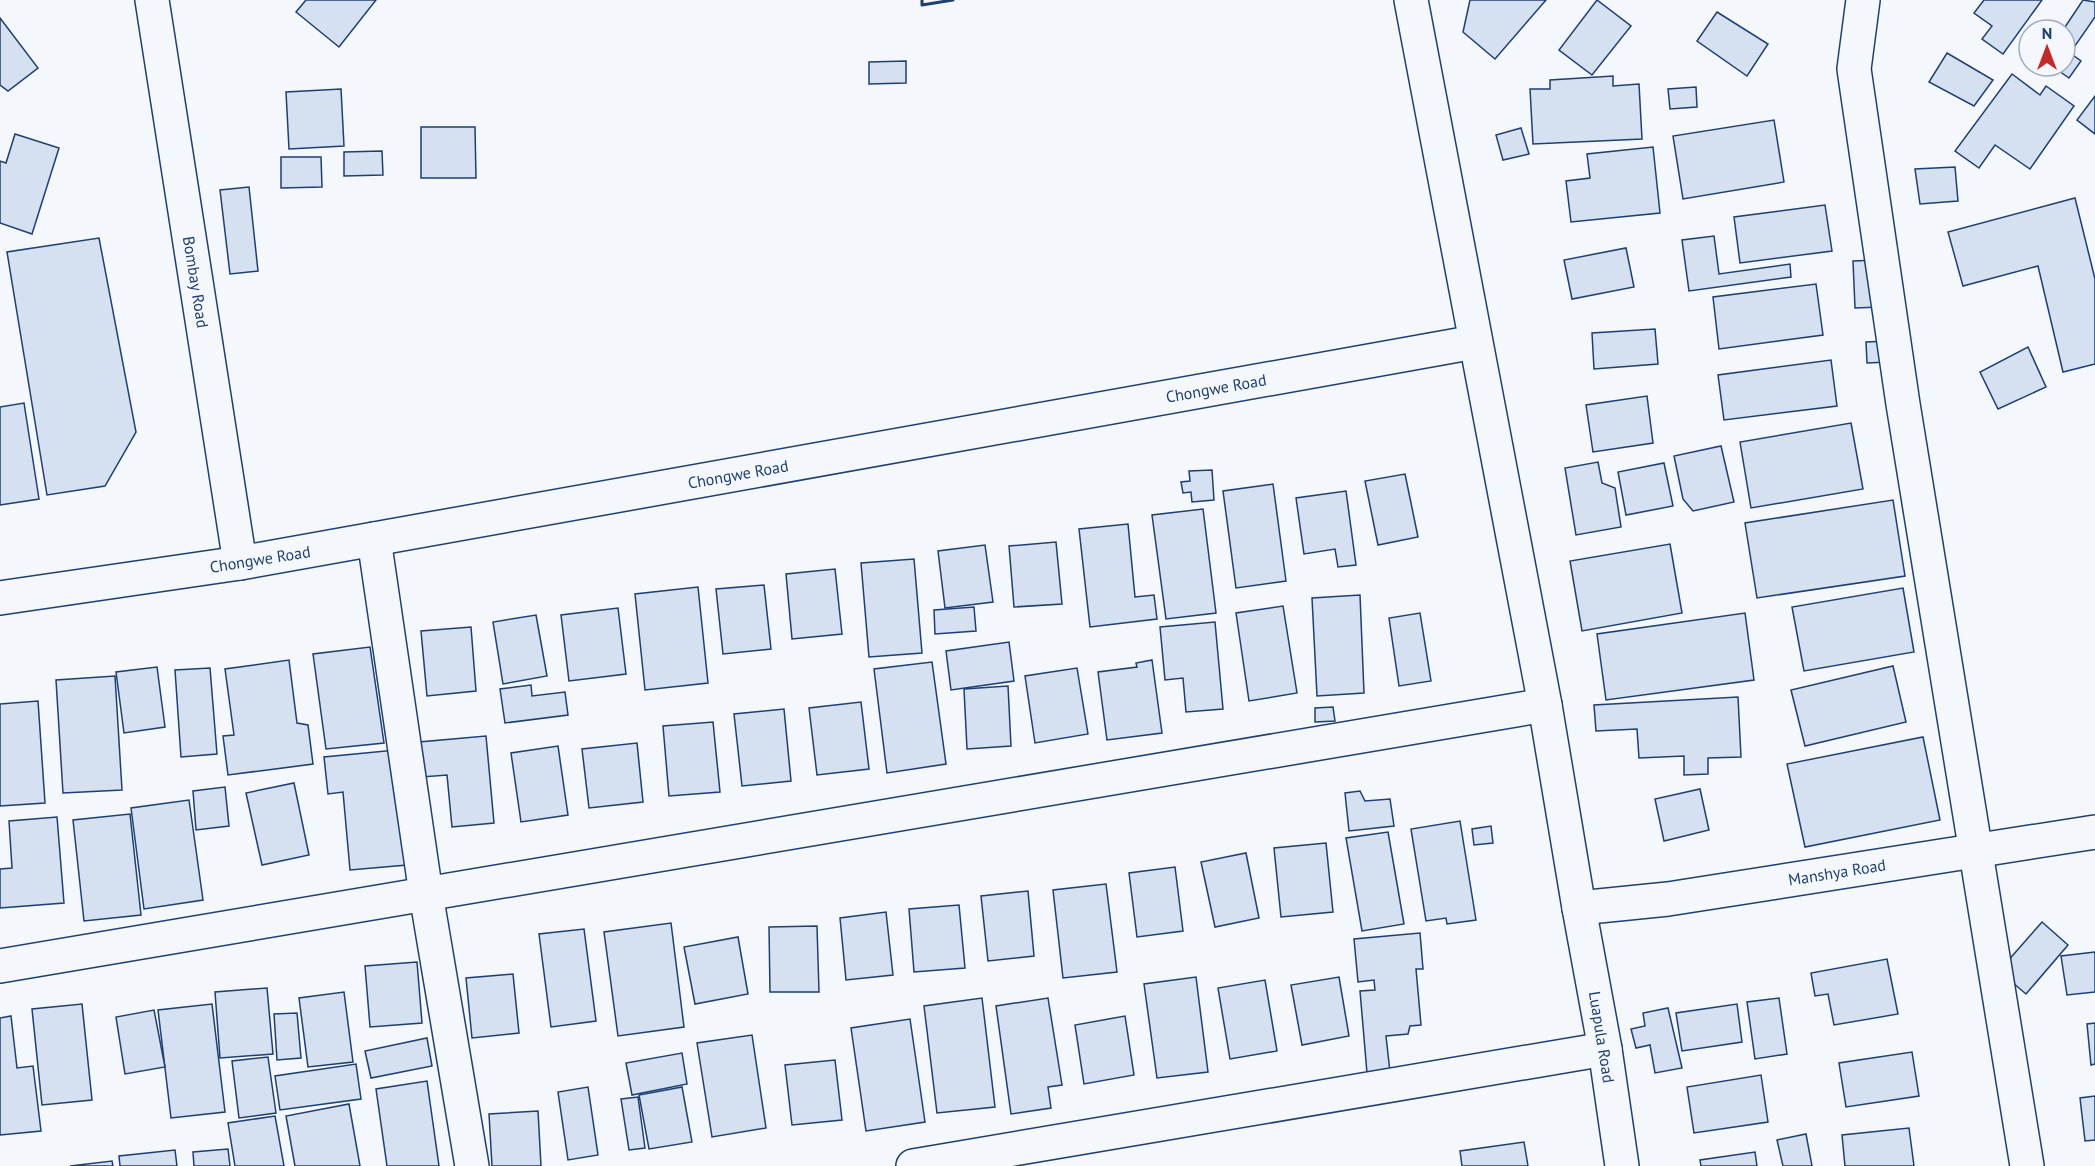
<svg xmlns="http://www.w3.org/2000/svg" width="2095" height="1166" viewBox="0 0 2095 1166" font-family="'PT Sans',sans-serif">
	<rect width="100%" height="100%" fill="#f4f7fb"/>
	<g fill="#d5e0f0" stroke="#1d3f73" stroke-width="1.5">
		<polygon points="306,0 376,0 339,47 296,12"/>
		<polygon points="1470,0 1546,0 1495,59 1463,32"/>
		<polygon points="1597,0 1631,26 1592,75 1559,50"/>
		<polygon points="1984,0 2042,0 2003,54 1982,39 1992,26 1974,13"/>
		<polygon points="2083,0 2095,2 2095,17 2070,53 2081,61 2069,78 2059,71 2065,66 2065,30 2063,30"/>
		<polygon points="1717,12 1768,44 1747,76 1697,41"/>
		<polygon points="0,18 38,68 8,91 0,85"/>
		<polygon points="1947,53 1993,80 1974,106 1929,82"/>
		<polygon points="906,61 906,83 869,84 869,62"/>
		<polygon points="2012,74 2040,95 2046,86 2074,106 2030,169 1995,145 1979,168 1955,151"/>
		<polygon points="1613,76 1613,86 1639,84 1642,139 1533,144 1530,89 1550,89 1550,80"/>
		<polygon points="1696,87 1697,107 1670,109 1668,89"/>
		<polygon points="341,89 344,146 289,149 286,92"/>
		<polygon points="2095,96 2095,134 2077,120"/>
		<polygon points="1774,120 1784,182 1683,199 1673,136"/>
		<polygon points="421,127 475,127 476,178 421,178"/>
		<polygon points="1521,128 1529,154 1503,160 1496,135"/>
		<polygon points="15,134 59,148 32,234 0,223 0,161 6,163"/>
		<polygon points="1653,147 1660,213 1571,222 1566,181 1590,178 1587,154"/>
		<polygon points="382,151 383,175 344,176 344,152"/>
		<polygon points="281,157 321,157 322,187 281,188"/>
		<polygon points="1955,167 1958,201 1920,204 1915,169"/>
		<polygon points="249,187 258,271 230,274 220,190"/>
		<polygon points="2075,198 2095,279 2095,364 2063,372 2038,266 1963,286 1948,232"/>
		<polygon points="1825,205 1832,251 1740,263 1734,217"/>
		<polygon points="1714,236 1719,274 1790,264 1791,277 1689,291 1682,240"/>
		<polygon points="99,238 136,432 105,486 47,495 7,252"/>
		<polygon points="1626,248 1634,287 1572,299 1564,260"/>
		<polygon points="1878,260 1880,307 1855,308 1853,261"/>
		<polygon points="1816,284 1823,335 1719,349 1713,297"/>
		<polygon points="1655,329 1658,364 1594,369 1592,333"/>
		<polygon points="1888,341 1889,362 1867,363 1866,342"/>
		<polygon points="2028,347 2046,387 1998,409 1980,372"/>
		<polygon points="1831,360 1837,406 1724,420 1718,375"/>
		<polygon points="1647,396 1653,443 1593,452 1586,405"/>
		<polygon points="24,403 39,499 0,505 0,407"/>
		<polygon points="1851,423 1863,489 1751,508 1740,442"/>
		<polygon points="1721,446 1734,502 1693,511 1683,499 1674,456"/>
		<polygon points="1598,462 1602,483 1615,488 1621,527 1576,535 1565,468"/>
		<polygon points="1664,463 1673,506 1626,515 1618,472"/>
		<polygon points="1212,470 1214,500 1192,502 1191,492 1183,493 1181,482 1190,481 1189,471"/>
		<polygon points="1405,474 1418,537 1378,545 1365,481"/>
		<polygon points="1273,484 1286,581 1236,588 1223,491"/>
		<polygon points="1346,491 1356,565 1338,567 1335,549 1304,554 1296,498"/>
		<polygon points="1893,500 1905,576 1757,598 1745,523"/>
		<polygon points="1203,509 1216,613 1166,619 1152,515"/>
		<polygon points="1128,524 1135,597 1154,595 1157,619 1090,627 1079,529"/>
		<polygon points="1056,542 1062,604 1014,607 1009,546"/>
		<polygon points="1670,544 1682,613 1582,631 1570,561"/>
		<polygon points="985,545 993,602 945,608 938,551"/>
		<polygon points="914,559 922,653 869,657 861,563"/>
		<polygon points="835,569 842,634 792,639 786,574"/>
		<polygon points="764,585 771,649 723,654 716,589"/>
		<polygon points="698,587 708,683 645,690 635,594"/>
		<polygon points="1903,588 1914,652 1804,671 1792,607"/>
		<polygon points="1360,595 1364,693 1317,696 1312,598"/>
		<polygon points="1283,606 1297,693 1249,701 1236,613"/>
		<polygon points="974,607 976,631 935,634 934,610"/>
		<polygon points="618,608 626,674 569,681 561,615"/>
		<polygon points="1420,613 1431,681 1399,686 1389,618"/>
		<polygon points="1745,613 1754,680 1606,700 1597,634"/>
		<polygon points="536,615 547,676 503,684 493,622"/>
		<polygon points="1215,622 1223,709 1186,712 1183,678 1165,680 1160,627"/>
		<polygon points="471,627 476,691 427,696 421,631"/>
		<polygon points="1009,642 1014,681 951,690 946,651"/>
		<polygon points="370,647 384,743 326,749 313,654"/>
		<polygon points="289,660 297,723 308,725 313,764 228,775 223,736 234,735 225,669"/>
		<polygon points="1152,660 1162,733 1107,740 1098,672 1137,667 1136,663"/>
		<polygon points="932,662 946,764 887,773 874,669"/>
		<polygon points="1893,666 1906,722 1805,746 1791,690"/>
		<polygon points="157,667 165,727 124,733 116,672"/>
		<polygon points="210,668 217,754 181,757 175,670"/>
		<polygon points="1077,668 1088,734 1035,743 1025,676"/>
		<polygon points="115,676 122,790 63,793 56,680"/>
		<polygon points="531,685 532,696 565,692 568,715 505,723 500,689"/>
		<polygon points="1008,686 1011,746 967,749 964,689"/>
		<polygon points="1738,697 1741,757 1708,758 1708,774 1684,775 1684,756 1639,758 1637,729 1596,731 1594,705"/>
		<polygon points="38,701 45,803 0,806 0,704"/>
		<polygon points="861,702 869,769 817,775 809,708"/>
		<polygon points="1333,707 1335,721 1315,722 1315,708"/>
		<polygon points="784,709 791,781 742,786 734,714"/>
		<polygon points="713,722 720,792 669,796 663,726"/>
		<polygon points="486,736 494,823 452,827 447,775 422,777 419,742"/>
		<polygon points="1923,737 1940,820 1805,847 1787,764"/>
		<polygon points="637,743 643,802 589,808 582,749"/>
		<polygon points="558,746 568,815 521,822 511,753"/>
		<polygon points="396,750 407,865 350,870 343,792 328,794 324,757"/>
		<polygon points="294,783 309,855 262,865 246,793"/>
		<polygon points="225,787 229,826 196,830 193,791"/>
		<polygon points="1700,789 1709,830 1664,841 1655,799"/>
		<polygon points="1360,791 1365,801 1390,799 1394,826 1349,831 1345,793"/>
		<polygon points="189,800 203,900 144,909 131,808"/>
		<polygon points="130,814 141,915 84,921 73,820"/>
		<polygon points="57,817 64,903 0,908 0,869 12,868 9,821"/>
		<polygon points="1460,821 1476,920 1447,924 1446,918 1426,921 1411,829"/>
		<polygon points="1491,826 1493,843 1474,845 1472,829"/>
		<polygon points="1388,832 1404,924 1362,931 1346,838"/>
		<polygon points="1326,843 1333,912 1281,917 1274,848"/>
		<polygon points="1246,853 1259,918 1215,927 1201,862"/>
		<polygon points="1175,867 1183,931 1137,937 1129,873"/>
		<polygon points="1106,884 1117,972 1063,978 1053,890"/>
		<polygon points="1028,891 1034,956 988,961 981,896"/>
		<polygon points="959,905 965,968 914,972 909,909"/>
		<polygon points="886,912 893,975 846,980 840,918"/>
		<polygon points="2042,922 2068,945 2026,994 1999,971"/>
		<polygon points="671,923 684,1027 618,1036 604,932"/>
		<polygon points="817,926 819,992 770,992 769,927"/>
		<polygon points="584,929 596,1021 551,1027 539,934"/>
		<polygon points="1420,933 1423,969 1416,969 1421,1025 1410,1026 1408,1034 1386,1036 1390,1072 1367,1073 1360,991 1375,990 1374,980 1358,982 1354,939"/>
		<polygon points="738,937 748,994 695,1004 684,947"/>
		<polygon points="2095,952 2095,992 2067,995 2061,956"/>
		<polygon points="1887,959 1898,1014 1834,1025 1828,994 1815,996 1811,973"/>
		<polygon points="417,962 422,1023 370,1027 365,966"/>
		<polygon points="513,974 519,1033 472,1038 466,978"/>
		<polygon points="1196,977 1208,1072 1157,1078 1144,984"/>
		<polygon points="1339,977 1349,1036 1302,1045 1291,985"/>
		<polygon points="1265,980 1277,1051 1230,1059 1218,988"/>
		<polygon points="267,988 273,1054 220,1058 215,992"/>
		<polygon points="344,992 353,1062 308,1067 299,998"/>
		<polygon points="982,998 995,1107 937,1113 924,1006"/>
		<polygon points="1048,998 1062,1085 1048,1087 1051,1108 1011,1114 996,1006"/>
		<polygon points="1779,998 1787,1054 1755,1059 1747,1002"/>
		<polygon points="82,1004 92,1100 42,1105 32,1009"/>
		<polygon points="212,1004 225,1112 171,1118 158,1010"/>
		<polygon points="1737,1004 1742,1042 1682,1051 1676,1013"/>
		<polygon points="1668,1008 1682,1068 1655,1073 1650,1045 1636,1048 1631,1029 1645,1026 1643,1013"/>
		<polygon points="154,1010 165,1067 125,1074 116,1017"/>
		<polygon points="297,1013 301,1058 277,1060 274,1014"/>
		<polygon points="11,1016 17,1068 33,1066 41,1131 0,1135 0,1018"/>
		<polygon points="1125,1016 1134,1075 1084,1084 1075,1025"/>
		<polygon points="910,1019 925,1122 866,1131 851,1028"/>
		<polygon points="2095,1023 2095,1064 2091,1065 2087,1024"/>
		<polygon points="752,1035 766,1128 712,1137 697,1043"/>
		<polygon points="427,1038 432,1066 371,1078 365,1051"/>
		<polygon points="1912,1052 1919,1096 1846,1107 1839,1063"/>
		<polygon points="682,1053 687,1084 632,1095 626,1063"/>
		<polygon points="268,1057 276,1113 239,1118 232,1061"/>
		<polygon points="835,1060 842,1120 792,1125 785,1065"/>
		<polygon points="356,1064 361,1099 280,1110 275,1076"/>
		<polygon points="1761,1075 1768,1122 1694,1133 1687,1087"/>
		<polygon points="427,1081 439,1166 387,1166 376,1089"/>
		<polygon points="588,1087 598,1155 568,1160 558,1092"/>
		<polygon points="682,1087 692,1142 649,1149 639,1095"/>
		<polygon points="2095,1096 2095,1140 2085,1141 2080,1098"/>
		<polygon points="638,1097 645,1148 629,1150 621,1099"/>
		<polygon points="349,1104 360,1166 295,1166 286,1116"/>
		<polygon points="538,1111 541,1166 492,1166 489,1114"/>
		<polygon points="275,1116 284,1166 235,1166 228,1123"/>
		<polygon points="1909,1128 1914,1166 1845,1166 1842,1135"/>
		<polygon points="1806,1134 1812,1166 1783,1166 1777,1140"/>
		<polygon points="1524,1142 1528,1166 1462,1166 1460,1151"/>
		<polygon points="228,1149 230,1166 194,1166 193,1152"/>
		<polygon points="175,1150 177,1166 120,1166 119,1156"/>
		<polygon points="1755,1152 1757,1166 1701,1166 1700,1160"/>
		<polygon points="112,1161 113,1166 70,1166"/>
	</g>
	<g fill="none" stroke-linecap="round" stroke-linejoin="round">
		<g stroke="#1d3f73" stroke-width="36">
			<g id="street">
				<polyline points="152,0 240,563"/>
				<polyline points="1863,0 1854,69 1903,404 2027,1166"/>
				<polyline points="374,539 426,894 472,1166"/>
				<polyline points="1579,908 1605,1049 1622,1166"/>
				<polyline points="0,966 1545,705"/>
				<polyline points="913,1166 1605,1049"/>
			</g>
		</g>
		<g stroke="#1d3f73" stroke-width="36">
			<g id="secondary">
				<polyline points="1411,0 1545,705 1579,908 1668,899 2095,832"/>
				<polyline points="0,598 240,563 1475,342"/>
			</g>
		</g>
		<use href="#street" stroke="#f4f7fb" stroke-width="33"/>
		<use href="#secondary" stroke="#f4f7fb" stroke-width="33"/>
		<polyline stroke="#1d3f73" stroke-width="3" points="922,0 922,5 953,0"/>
	</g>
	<g text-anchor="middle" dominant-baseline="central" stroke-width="4.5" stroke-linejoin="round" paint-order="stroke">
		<g font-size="16" fill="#1d3f73" stroke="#f4f7fb">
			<text transform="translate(196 282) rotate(81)">Bombay Road</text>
			<text transform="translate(1216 388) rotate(-10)">Chongwe Road</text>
			<text transform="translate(738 474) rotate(-10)">Chongwe Road</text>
			<text transform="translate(260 559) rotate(-9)">Chongwe Road</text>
			<text transform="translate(1837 872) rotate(-9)">Manshya Road</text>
			<text transform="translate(1602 1037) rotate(81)">Luapula Road</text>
		</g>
	</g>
	<g transform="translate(2047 48)"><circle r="28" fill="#f4f7fb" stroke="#9eadc5" stroke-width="1.5"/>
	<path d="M0-4.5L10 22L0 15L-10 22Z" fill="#c62828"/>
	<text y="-9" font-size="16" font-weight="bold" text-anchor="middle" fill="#1d3f73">N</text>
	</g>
</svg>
